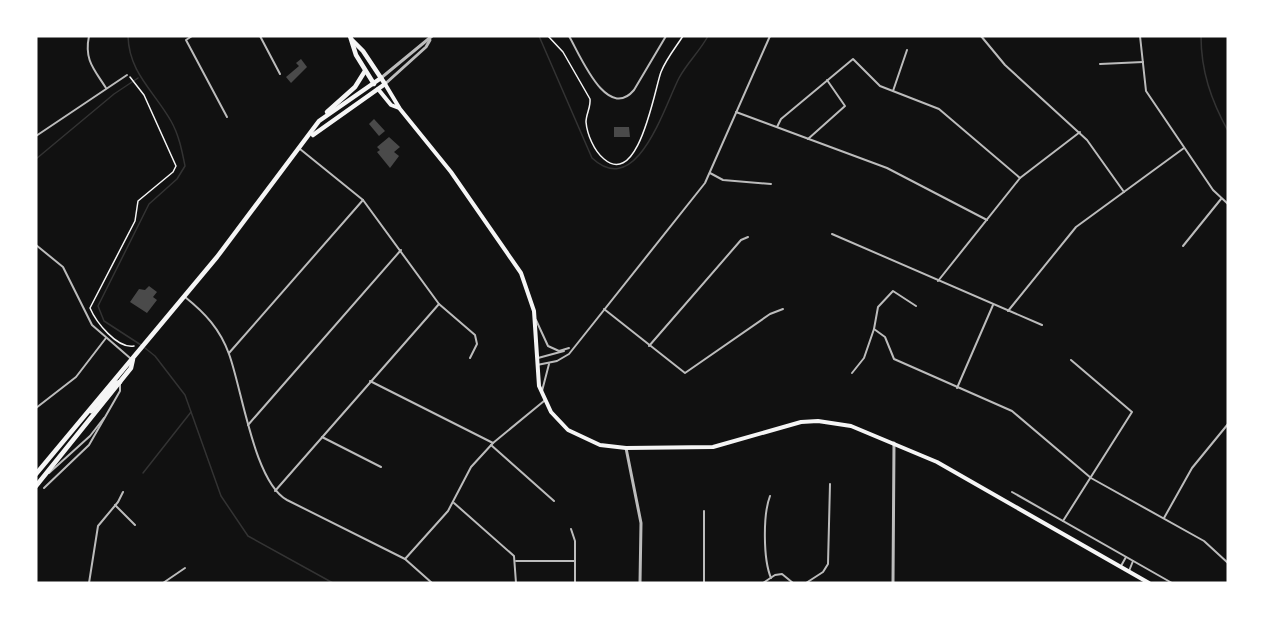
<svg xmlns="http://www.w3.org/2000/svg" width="1264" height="619" viewBox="0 0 1264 619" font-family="'IBM Plex Sans',sans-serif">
	<rect width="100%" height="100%" fill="#111"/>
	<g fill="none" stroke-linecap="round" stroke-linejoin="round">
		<g stroke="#333" stroke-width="1.5">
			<path d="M128,36C129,73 154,91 171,121C179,135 182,151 185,166L177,179L149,204L98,306L104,321L141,345"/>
			<path d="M539,36L592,158C637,200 664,107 679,78C687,63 700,51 708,36"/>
			<path d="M1201,36C1201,71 1211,100 1228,131"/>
			<polyline points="36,159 114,94 138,78"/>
			<polyline points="145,348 155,356 185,395 221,496 248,536 333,583"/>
			<polyline points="143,473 191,412"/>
		</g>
	</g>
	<g fill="#4a4a4a">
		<polygon points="301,59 307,67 291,83 286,77 299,66 296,63"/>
		<polygon points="374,119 385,131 379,136 369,124"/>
		<polygon points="614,127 629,127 630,137 614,137"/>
		<polygon points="389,137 400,147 394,152 399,156 390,168 377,152 380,150 377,147"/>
		<polygon points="149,286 157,292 153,297 157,300 147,313 130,302 139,289 145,290"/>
	</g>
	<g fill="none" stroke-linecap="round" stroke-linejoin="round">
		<g stroke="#f5f5f5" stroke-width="1.5">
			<path d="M548,36L563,52L590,99C591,107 586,114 586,122C587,134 594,151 604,159C639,189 655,87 661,72C666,59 676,47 683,36"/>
			<path d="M130,77L144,95L176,166L173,172L138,201L135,221L90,308C96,322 117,349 134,346"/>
		</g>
		<g stroke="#bcbcbc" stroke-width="2">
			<path d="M89,36C84,60 94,69 106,88"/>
			<polyline points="192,36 186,40 227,117"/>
			<polyline points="260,36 280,74"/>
			<path d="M569,36C580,55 607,122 634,90L666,36"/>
			<polyline points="981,36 1005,65 1087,140 1124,192"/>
			<polyline points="1140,36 1146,91 1213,190 1228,204"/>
			<polyline points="1100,64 1143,62"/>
			<polyline points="893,91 907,50"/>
			<polyline points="736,112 887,168 987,220"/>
			<polyline points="777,127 781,119 853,59 880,86 939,109 1020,178"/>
			<polyline points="36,136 127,75"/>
			<polyline points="808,139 845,106 827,80"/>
			<polyline points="300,149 363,200 439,304 475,335 477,344 470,358"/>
			<polyline points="710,173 723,180 771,184"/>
			<polyline points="832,234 1042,325"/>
			<polyline points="36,245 63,267 92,325 130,358"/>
			<polyline points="1183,246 1221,199"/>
			<polyline points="938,281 1020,178 1080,132"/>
			<path d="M185,297C205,313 220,329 229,354C242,389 254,482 287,500L405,559L432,583"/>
			<polyline points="916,306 893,291 878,307 874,329 885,337 894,359 1012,411 1091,478 1204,541 1228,563"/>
			<polyline points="604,309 685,373 770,314 783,309"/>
			<polyline points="1008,311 1076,227 1184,148"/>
			<polyline points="536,320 548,346 559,351 569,348"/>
			<polyline points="649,346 741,240 748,237"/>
			<polyline points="229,353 363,200"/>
			<polyline points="538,358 564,351"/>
			<polyline points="537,365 557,361 569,354 705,183 770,36"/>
			<polyline points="852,373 864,358 874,329"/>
			<polyline points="370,381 493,443"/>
			<polyline points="957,388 993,305"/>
			<polyline points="542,391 549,364"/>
			<polyline points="36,408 76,377 106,338"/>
			<polyline points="248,425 401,250"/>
			<polyline points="322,437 381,467"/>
			<polyline points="491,445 554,501"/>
			<polyline points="49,473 90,436 104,418"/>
			<polyline points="44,488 89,445 120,391 120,384"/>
			<polyline points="275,491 439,304"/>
			<polyline points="1012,492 1172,583"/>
			<path d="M770,496C763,514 763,559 771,578"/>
			<polyline points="454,503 514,556 516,583"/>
			<polyline points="115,505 135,525"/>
			<polyline points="704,511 704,583"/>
			<polyline points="1164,518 1192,468 1228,424"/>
			<polyline points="1063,521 1132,412 1071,360"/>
			<polyline points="571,529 575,541 575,583"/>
			<polyline points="405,559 448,511 471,467 493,443 544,401"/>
			<polyline points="516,561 575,561"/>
			<polyline points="1121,566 1126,557"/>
			<polyline points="1129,571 1133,561"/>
			<polyline points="89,583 98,526 118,502 123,492"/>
			<polyline points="163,583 185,568"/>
			<polyline points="763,583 775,575 782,574 793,583"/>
			<polyline points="806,583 823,572 828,564 830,484"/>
		</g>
		<g stroke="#bcbcbc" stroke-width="3">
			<polyline points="381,78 432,36"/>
			<polyline points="385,84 426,47 430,40"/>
			<polyline points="626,448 641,523 640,583"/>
			<polyline points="893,583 894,443"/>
		</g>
		<g stroke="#f5f5f5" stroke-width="4">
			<polyline points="385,84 400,109 451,172 521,273 534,311 539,386 551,412 568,430 600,445 626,448 713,447 801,422 818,421 851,426 937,462 1149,583"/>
			<polyline points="378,89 391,105 399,108"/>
		</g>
		<g stroke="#f5f5f5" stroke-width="4.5">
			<polyline points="350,36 356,55 374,84"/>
			<polyline points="327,112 355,87 365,71"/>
			<polyline points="313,135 385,84 363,51 352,40"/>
			<polyline points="91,411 114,384 120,382"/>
			<polyline points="36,474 217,257 319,121 381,78"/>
			<polyline points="36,486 131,368 133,359"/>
		</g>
	</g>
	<rect width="1264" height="619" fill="none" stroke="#ffffff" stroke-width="75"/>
</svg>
